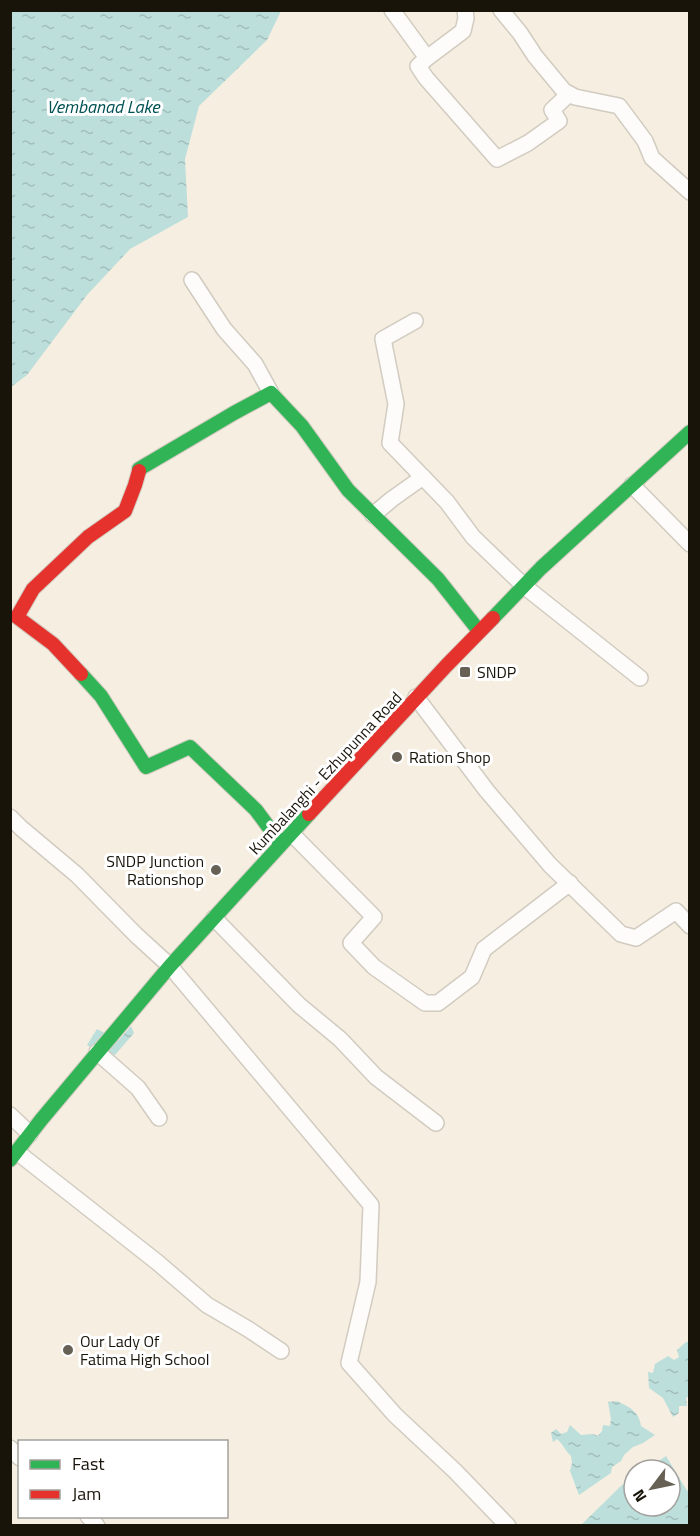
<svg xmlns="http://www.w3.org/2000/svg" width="700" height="1536" viewBox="0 0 700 1536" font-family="'Titillium Web',sans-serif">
	<defs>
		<pattern id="water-ripples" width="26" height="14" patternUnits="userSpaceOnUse" patternTransform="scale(1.5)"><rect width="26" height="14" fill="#bcdfdb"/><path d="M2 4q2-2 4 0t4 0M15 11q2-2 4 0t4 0" fill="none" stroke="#a1bebb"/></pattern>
	</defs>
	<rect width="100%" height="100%" fill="#f5eee1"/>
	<g fill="url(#water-ripples)">
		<polygon points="11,10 281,11 267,40 199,106 185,159 188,217 130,249 87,295 27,375 11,387"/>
		<polygon points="131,1026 134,1033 115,1055 97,1052 87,1045 97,1029 119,1040"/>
		<polygon points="686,1342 689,1342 689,1396 686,1398 687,1406 679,1406 679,1413 673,1417 663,1398 649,1388 648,1372 653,1373 655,1364 668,1356 674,1360 679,1357 677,1350"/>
		<path d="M617,1401C629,1407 639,1411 641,1426L655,1435L643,1443L633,1447L624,1455L621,1461L612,1467L611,1473L579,1495L570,1471L572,1463L571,1456C565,1451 563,1444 557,1439L553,1442L551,1433L556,1429L561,1434L567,1432L570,1425L581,1435L593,1434L598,1436L602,1431L603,1425L610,1426L611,1419L608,1402Z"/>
		<polygon points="666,1456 686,1489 689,1492 689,1525 581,1525 622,1485 634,1478 634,1506 670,1506 670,1470 646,1470"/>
	</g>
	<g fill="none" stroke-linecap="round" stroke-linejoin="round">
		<g stroke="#d1cbc0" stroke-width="18">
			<g id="street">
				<polyline points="392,10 427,58"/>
				<polyline points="465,10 466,18 463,31 427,58 418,66 426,78 497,159 528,143 559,121 552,110 569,94"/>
				<polyline points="501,10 520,33 535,56 564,91 575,97 619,106 645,141 652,158 690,192"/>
				<polyline points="192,280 224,329 255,364 271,393"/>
				<polyline points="415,321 383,339 396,404 390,443 447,502 473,537 524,586 640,678"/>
				<polyline points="632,485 690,544"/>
				<polyline points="373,515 392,499 423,477"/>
				<polyline points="416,697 487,791 550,865 621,934 636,938 676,911 690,926"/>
				<polyline points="10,817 21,828 77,875 136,935 170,966 371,1205 368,1282 349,1363 395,1415 455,1471 508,1526"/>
				<polyline points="291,833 374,917 351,943 374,967 425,1003 438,1003 472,977 484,949 570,883"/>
				<polyline points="214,918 299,1005 340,1039 376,1077 436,1123"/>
				<polyline points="97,1052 138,1088 159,1118"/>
				<polyline points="10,1115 30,1134"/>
				<polyline points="17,1152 157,1262 207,1305 248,1329 281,1351"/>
				<polyline points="10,1448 20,1458"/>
				<polyline points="88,1516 97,1526"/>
			</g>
		</g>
		<g stroke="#d1cbc0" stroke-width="16">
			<g id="fast">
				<polyline points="139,471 139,469 234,413 271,393 302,426 348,490 438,579 479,631"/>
				<polyline points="493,618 541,568 690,432"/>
				<polyline points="81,674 101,696 146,767 190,747 256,810 281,844"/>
				<polyline points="10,1160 41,1120 170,966 309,814"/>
			</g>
		</g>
		<g stroke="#d1cbc0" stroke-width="16">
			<g id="jam">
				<polyline points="81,674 53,644 17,617 33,589 88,537 125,511 135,485 139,471"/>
				<polyline points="309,814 446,666 493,618"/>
			</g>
		</g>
		<use href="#street" stroke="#fefcfa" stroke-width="15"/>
		<use href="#fast" stroke="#30b455" stroke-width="14"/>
		<use href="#jam" stroke="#e5322d" stroke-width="14"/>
	</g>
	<g fill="#666055" stroke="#fff" stroke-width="2">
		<rect x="459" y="666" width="12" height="12" rx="3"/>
		<circle cx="397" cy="757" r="6"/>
		<circle cx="216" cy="870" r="6"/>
		<circle cx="68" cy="1350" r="6"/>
	</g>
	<g text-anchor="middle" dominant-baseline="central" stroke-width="6" stroke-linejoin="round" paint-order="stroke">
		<g font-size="16" fill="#19140a" stroke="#fff" text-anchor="start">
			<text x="477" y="672">SNDP</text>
			<text x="409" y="757">Ration Shop</text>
			<text x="204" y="861" text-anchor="end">SNDP Junction<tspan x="204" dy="18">Rationshop</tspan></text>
			<text x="80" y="1341">Our Lady Of<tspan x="80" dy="18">Fatima High School</tspan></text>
		</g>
		<g font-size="16" fill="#19140a" stroke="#fff">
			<text transform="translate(325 773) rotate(-47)">Kumbalanghi - Ezhupunna Road</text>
		</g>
		<g font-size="18" font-style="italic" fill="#005153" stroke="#fff">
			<text x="103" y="106">Vembanad Lake</text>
		</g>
	</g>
	<rect width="700" height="1536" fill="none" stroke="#19140a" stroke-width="24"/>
	<rect x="18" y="1440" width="210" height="78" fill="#ffffff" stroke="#a3a19d" stroke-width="1.5"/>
	<rect x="30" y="1460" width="30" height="9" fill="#30b455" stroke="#a3a19d" stroke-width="1.5"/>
	<text x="72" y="1470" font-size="18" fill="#19140a">Fast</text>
	<rect x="30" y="1490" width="30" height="9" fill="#e5322d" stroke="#a3a19d" stroke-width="1.5"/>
	<text x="72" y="1500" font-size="18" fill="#19140a">Jam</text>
	<g transform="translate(652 1488) rotate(238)"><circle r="28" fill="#ffffff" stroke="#a3a19d" stroke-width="1.5"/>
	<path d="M0-4.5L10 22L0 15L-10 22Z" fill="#666055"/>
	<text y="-9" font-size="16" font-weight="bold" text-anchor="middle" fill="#19140a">N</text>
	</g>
</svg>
